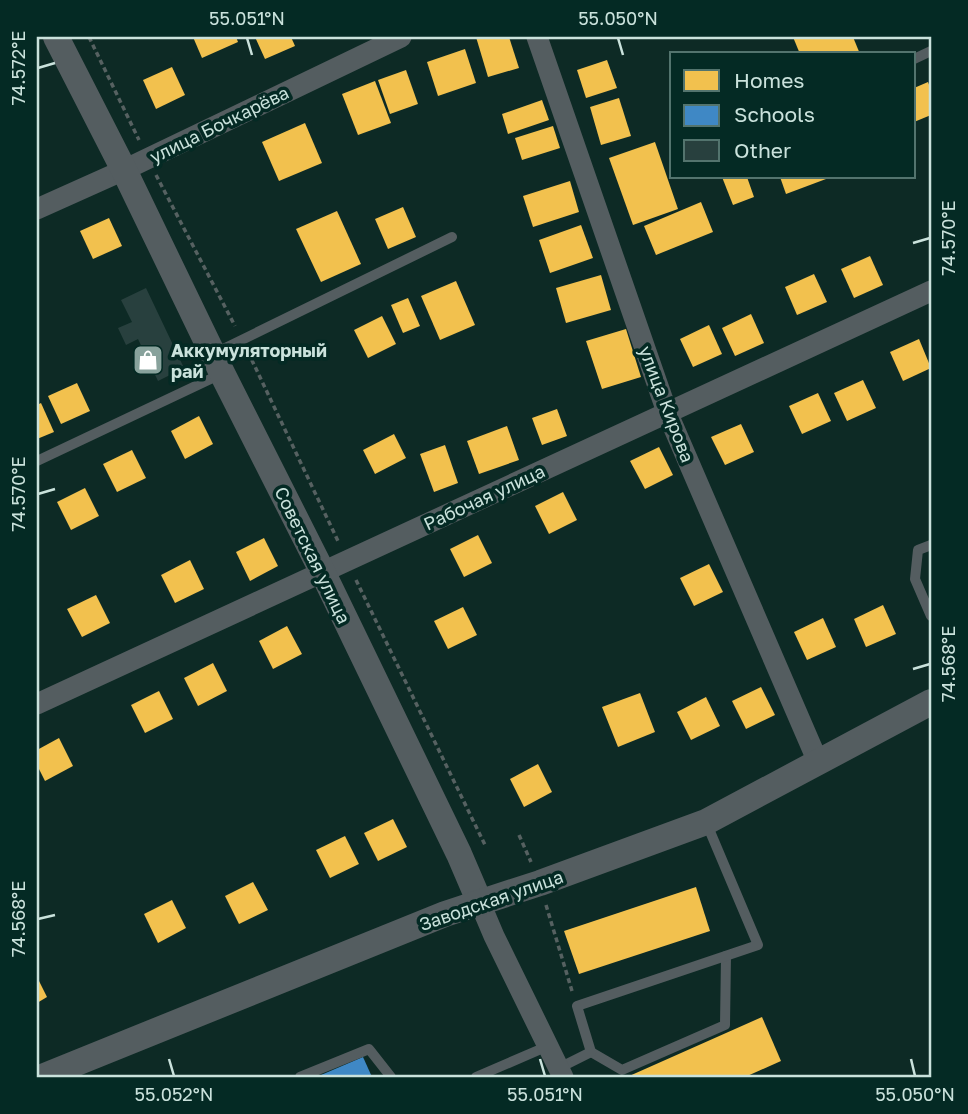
<svg xmlns="http://www.w3.org/2000/svg" width="968" height="1114" viewBox="0 0 968 1114" font-family="'Golos Text',sans-serif">
	<rect width="100%" height="100%" fill="#0d2a25"/>
	<g fill="#f2c14e">
		<polygon points="193,37 236,37 238,42 202,58"/>
		<polygon points="255,37 291,37 295,46 265,59"/>
		<polygon points="476,37 509,37 519,68 488,77"/>
		<polygon points="793,37 853,37 860,54 800,54"/>
		<polygon points="465,49 476,83 438,96 427,62"/>
		<polygon points="607,60 617,88 586,98 577,70"/>
		<polygon points="172,67 185,95 156,109 143,80"/>
		<polygon points="406,70 418,104 390,114 378,80"/>
		<polygon points="375,81 391,123 358,135 342,94"/>
		<polygon points="928,82 931,90 931,115 914,122 914,88"/>
		<polygon points="619,98 631,136 601,145 590,107"/>
		<polygon points="542,100 549,120 508,134 502,114"/>
		<polygon points="305,123 322,163 279,181 262,142"/>
		<polygon points="553,126 560,148 522,160 515,138"/>
		<polygon points="655,142 678,209 633,225 609,158"/>
		<polygon points="722,177 747,177 754,197 733,205"/>
		<polygon points="780,177 825,177 826,179 786,194"/>
		<polygon points="570,181 579,212 533,227 523,196"/>
		<polygon points="701,202 713,232 656,255 644,226"/>
		<polygon points="403,207 416,237 388,249 375,219"/>
		<polygon points="337,211 361,264 321,282 296,229"/>
		<polygon points="109,218 122,246 93,259 80,231"/>
		<polygon points="581,225 593,258 550,273 539,240"/>
		<polygon points="870,256 883,285 854,298 841,269"/>
		<polygon points="814,274 827,302 797,315 785,287"/>
		<polygon points="601,275 611,310 566,323 556,288"/>
		<polygon points="456,281 475,325 440,340 421,296"/>
		<polygon points="408,298 420,326 403,333 391,305"/>
		<polygon points="751,314 764,343 735,356 722,328"/>
		<polygon points="382,316 396,344 368,358 354,330"/>
		<polygon points="709,325 722,354 693,367 680,339"/>
		<polygon points="626,329 641,377 602,389 586,341"/>
		<polygon points="919,339 931,368 903,381 890,352"/>
		<polygon points="863,380 876,408 847,421 834,393"/>
		<polygon points="77,383 90,411 61,424 48,396"/>
		<polygon points="818,393 831,421 802,434 789,406"/>
		<polygon points="41,403 54,432 37,439 37,405"/>
		<polygon points="557,409 567,436 542,445 532,418"/>
		<polygon points="199,416 213,444 185,459 171,431"/>
		<polygon points="741,424 754,452 725,465 711,437"/>
		<polygon points="507,426 519,460 479,474 467,441"/>
		<polygon points="394,434 406,458 375,474 363,450"/>
		<polygon points="445,445 458,483 434,492 420,454"/>
		<polygon points="659,447 673,475 645,489 630,461"/>
		<polygon points="132,450 146,478 117,492 103,464"/>
		<polygon points="85,488 99,516 71,530 57,502"/>
		<polygon points="563,492 577,520 549,534 535,506"/>
		<polygon points="478,535 492,563 464,577 450,549"/>
		<polygon points="264,538 278,566 250,581 236,552"/>
		<polygon points="190,560 204,589 175,603 161,575"/>
		<polygon points="709,564 723,592 694,606 680,578"/>
		<polygon points="96,595 110,623 82,637 67,609"/>
		<polygon points="883,605 896,634 866,647 854,619"/>
		<polygon points="463,607 477,635 448,649 434,621"/>
		<polygon points="823,618 836,647 807,660 794,632"/>
		<polygon points="287,626 302,654 273,669 259,641"/>
		<polygon points="213,663 227,691 198,706 184,678"/>
		<polygon points="761,687 775,715 746,729 732,701"/>
		<polygon points="159,691 173,719 145,733 131,705"/>
		<polygon points="640,693 655,732 618,747 602,707"/>
		<polygon points="706,697 720,726 691,740 677,712"/>
		<polygon points="59,738 73,766 45,781 37,765 37,750"/>
		<polygon points="538,764 552,792 524,807 510,779"/>
		<polygon points="393,819 407,847 378,861 364,833"/>
		<polygon points="345,836 359,864 330,878 316,850"/>
		<polygon points="253,882 268,910 239,924 225,896"/>
		<polygon points="696,887 710,931 579,974 564,931"/>
		<polygon points="172,900 186,928 158,943 144,914"/>
		<polygon points="37,977 47,997 37,1003"/>
		<polygon points="762,1017 781,1061 745,1077 627,1077"/>
	</g>
	<polygon fill="#3f88c5" points="363,1057 372,1077 322,1077 321,1075"/>
	<polygon fill="#28403e" points="146,288 184,368 158,381 138,339 126,345 118,328 132,322 121,300"/>
	<g fill="none" stroke-linecap="round" stroke-linejoin="round">
		<g stroke="#566161" stroke-width="3.5" stroke-dasharray="5 3.5" stroke-linecap="butt">
			<polyline points="89,37 139,140"/>
			<polyline points="156,175 235,326"/>
			<polyline points="248,352 338,541"/>
			<polyline points="356,580 485,845"/>
			<polyline points="519,835 531,862"/>
			<polyline points="546,905 572,991"/>
		</g>
		<g stroke="#545d60" stroke-width="10">
			<polyline points="914,59 931,51"/>
			<polyline points="213,354 452,237"/>
			<polyline points="37,461 221,374"/>
			<polyline points="931,545 918,550 915,579 931,616"/>
			<polyline points="591,1052 622,1070 725,1025 726,956"/>
			<polyline points="559,1068 591,1052 577,1006 758,945 706,822"/>
			<polyline points="300,1077 369,1049 391,1077"/>
			<polyline points="476,1077 548,1046"/>
		</g>
		<g stroke="#545d60" stroke-width="21">
			<polyline points="537,37 667,412 818,762"/>
			<polyline points="37,209 124,170 401,37"/>
			<polyline points="37,704 931,291"/>
			<polyline points="480,903 494,936 563,1077"/>
		</g>
		<g stroke="#545d60" stroke-width="26">
			<polyline points="56,37 124,170 222,373 323,573 459,854 480,903"/>
			<polyline points="42,1077 445,914 540,883 706,822 931,702"/>
		</g>
	</g>
	<path fill="none" stroke="#cae2dc" stroke-width="2.5" d="M247,38L252,55M618,38L623,55M38,68L55,63M913,243L930,238M38,494L55,489M913,669L930,664M38,919L55,915M169,1059L174,1076M540,1059L545,1076M911,1059L915,1076"/>
	<defs>
		<g id="shop-square" transform="scale(1.575)"><rect x="-9" y="-9" width="18" height="18" rx="4" fill="#88a29c" stroke="#042a24"/><path d="M-5-2.5h2.3a2.7 3.5 0 0 1 5.4 0H5L5.5 6h-11ZM-1.5-2.5h3a1.5 2.3 0 0 0-3 0Z" fill="#fff"/></g>
	</defs>
	<g fill-rule="evenodd">
		<use href="#shop-square" x="148" y="360"/>
	</g>
	<g text-anchor="middle" dominant-baseline="central" stroke-width="7" stroke-linejoin="round" paint-order="stroke">
		<g font-size="18" fill="#cae2dc" stroke="#042a24">
			<text transform="translate(219 124) rotate(-26)">улица Бочкарёва</text>
			<text transform="translate(667 404) rotate(69)">улица Кирова</text>
			<text transform="translate(484 497) rotate(-25)">Рабочая улица</text>
			<text transform="translate(313 555) rotate(64)">Советская улица</text>
			<text transform="translate(491 900) rotate(-19)">Заводская улица</text>
		</g>
		<g font-size="18" font-weight="bold" fill="#cae2dc" stroke="#042a24" text-anchor="start">
			<text x="171" y="350">Аккумуляторный<tspan x="171" dy="21">рай</tspan></text>
		</g>
	</g>
	<rect width="968" height="1114" fill="none" stroke="#042a24" stroke-width="77"/>
	<rect x="670" y="52" width="245" height="126" fill="#042a24" stroke="#53746e" stroke-width="2"/>
	<rect x="684" y="70" width="35" height="21" fill="#f2c14e" stroke="#53746e" stroke-width="2"/>
	<text x="734" y="88" font-size="21" fill="#cae2dc">Homes</text>
	<rect x="684" y="105" width="35" height="21" fill="#3f88c5" stroke="#53746e" stroke-width="2"/>
	<text x="734" y="122" font-size="21" fill="#cae2dc">Schools</text>
	<rect x="684" y="140" width="35" height="21" fill="#28403e" stroke="#53746e" stroke-width="2"/>
	<text x="734" y="158" font-size="21" fill="#cae2dc">Other</text>
	<rect x="38" y="38" width="892" height="1038" fill="none" stroke="#cae2dc" stroke-width="2.5"/>
	<g font-size="18" text-anchor="middle" fill="#cae2dc">
		<text x="247" y="25">55.051°N</text>
		<text x="618" y="25">55.050°N</text>
		<text transform="translate(19 68) rotate(-90)" y="6">74.572°E</text>
		<text transform="translate(949 238) rotate(-90)" y="6">74.570°E</text>
		<text transform="translate(19 494) rotate(-90)" y="6">74.570°E</text>
		<text transform="translate(949 664) rotate(-90)" y="6">74.568°E</text>
		<text transform="translate(19 919) rotate(-90)" y="6">74.568°E</text>
		<text x="174" y="1101">55.052°N</text>
		<text x="545" y="1101">55.051°N</text>
		<text x="915" y="1101">55.050°N</text>
	</g>
</svg>
